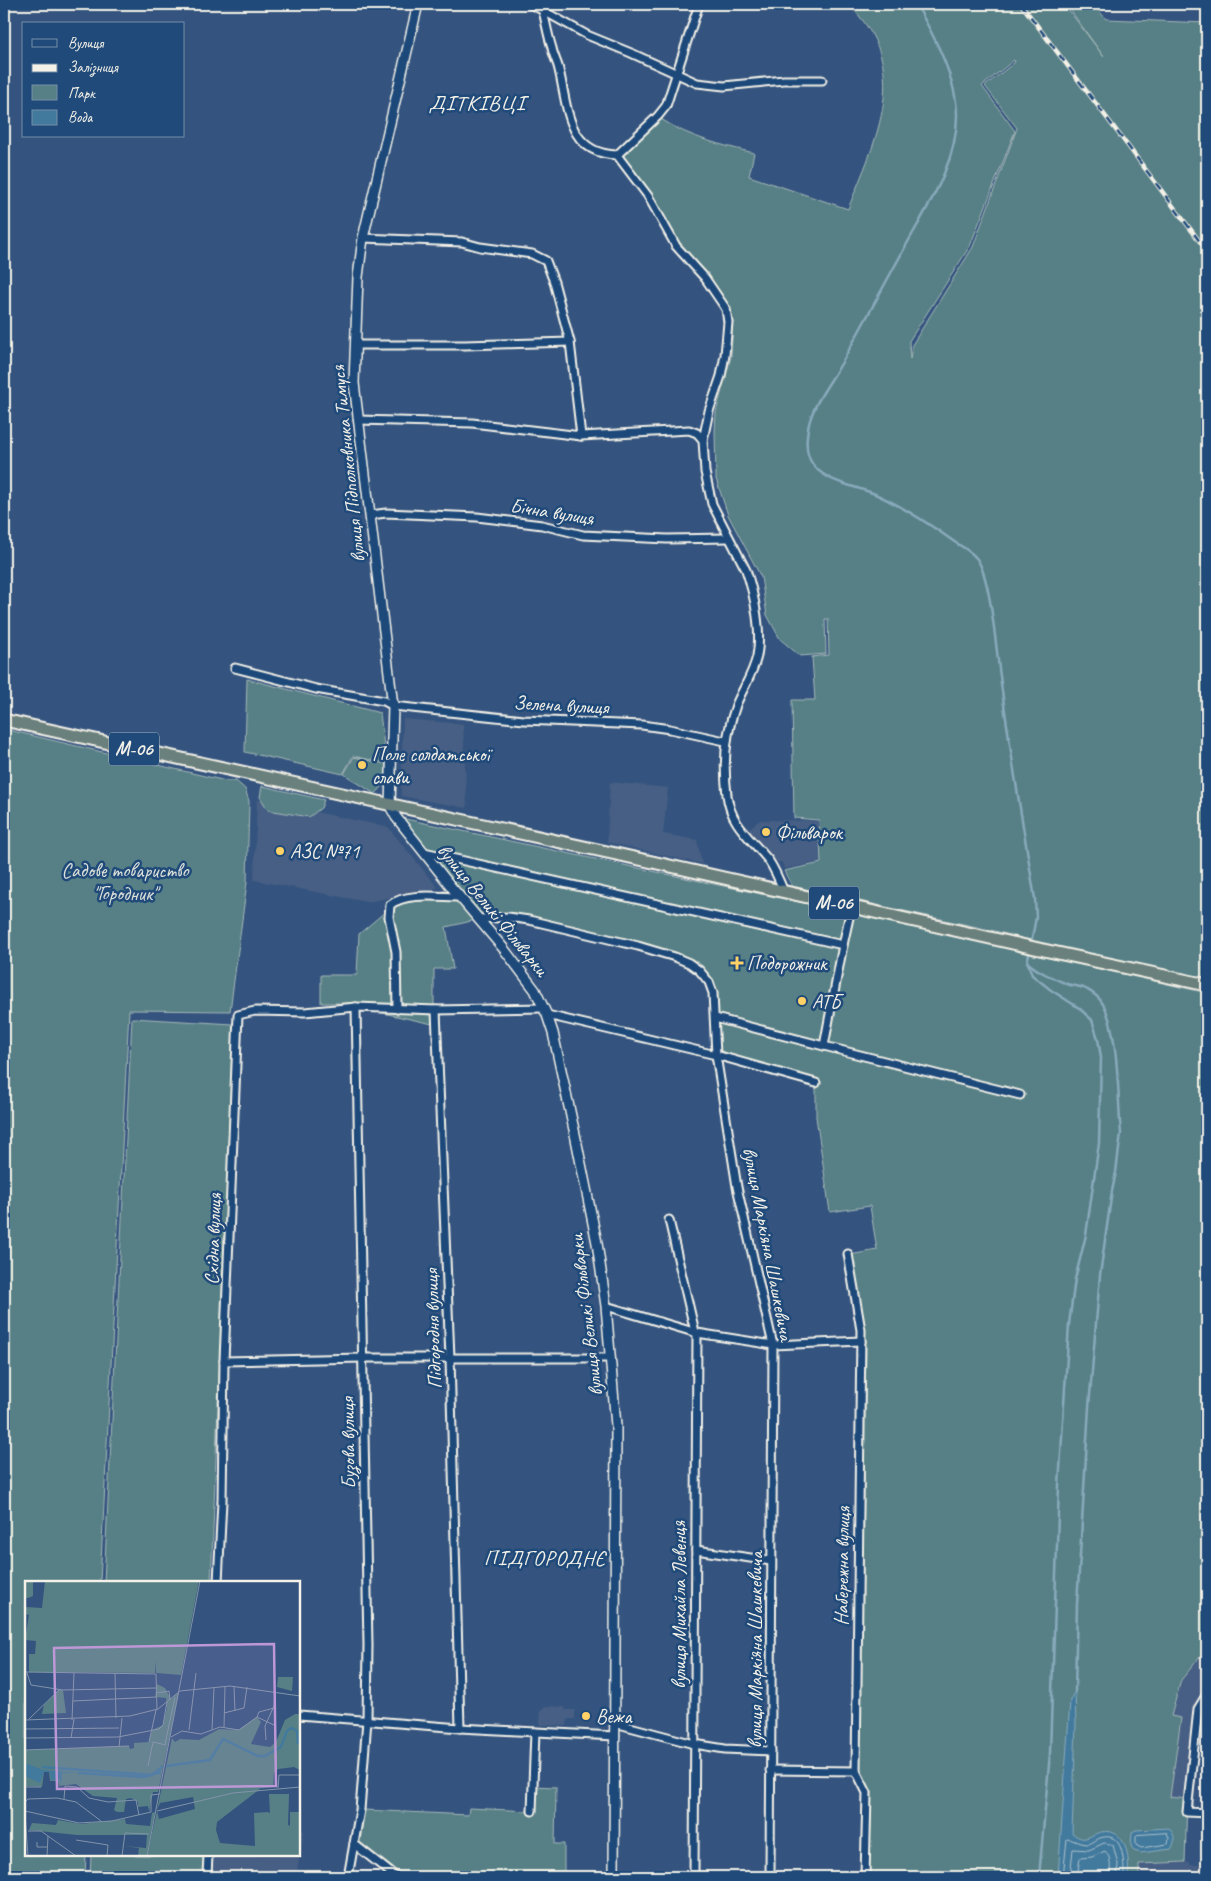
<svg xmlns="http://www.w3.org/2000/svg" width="1211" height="1881" viewBox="0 0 1211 1881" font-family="Caveat,sans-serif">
	<rect width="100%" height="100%" fill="#34547f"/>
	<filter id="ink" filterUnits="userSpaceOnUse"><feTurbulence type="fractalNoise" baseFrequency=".02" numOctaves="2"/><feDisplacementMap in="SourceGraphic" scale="10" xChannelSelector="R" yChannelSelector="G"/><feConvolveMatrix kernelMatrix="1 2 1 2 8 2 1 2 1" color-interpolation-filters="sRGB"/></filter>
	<g filter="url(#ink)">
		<g fill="#475e84">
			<polygon points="403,719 463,724 467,808 401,796"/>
			<polygon points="610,782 668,788 663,834 697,840 702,864 607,842"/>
			<polygon points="257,800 388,827 438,888 367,902 254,880"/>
			<polygon points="760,820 818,821 820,862 784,869 782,862 776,862 743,833"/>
			<polygon points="1207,1650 1207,1694 1198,1709 1187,1799 1170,1797 1181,1719 1171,1717 1181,1680 1200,1657"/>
			<polygon points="544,1706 565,1707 565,1710 575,1710 575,1719 568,1719 567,1726 540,1725 541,1709 544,1709"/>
			<polygon points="299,1830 304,1831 296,1877 212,1877 213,1855 299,1855"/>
			<polygon points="1190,1862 1190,1865 1207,1865 1207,1877 1139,1877 1138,1864"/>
		</g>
		<g fill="#578086" stroke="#a6b8b7" fill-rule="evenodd">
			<path d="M848,4H1064L1104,57L1066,4H1093L1106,19L1207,23V980L1085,955L995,931L792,886L784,871L821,863L819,820L794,818L792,700H815L812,657L829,655L828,619H825L826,654L800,656L780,639L767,615L761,577L728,515L716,479L715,431L716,412L731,357L733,321L730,308L708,275L680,243L652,195L622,156L661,119C690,138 721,145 754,153L749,176L848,209C876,139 914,67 848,4ZM1014,60L1015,62L985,86L1017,128L973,247L912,345L910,359L909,341L970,246L1015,131L982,86Z"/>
			<polygon points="247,679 380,713 386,763 353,756 343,774 245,752"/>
			<polygon points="4,729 226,781 236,781 245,789 249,801 247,882 230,1011 129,1010 100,1582 26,1582 26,1855 86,1855 85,1877 4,1877"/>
			<path d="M354,757L386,764C386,776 386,786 375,794L344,774Z"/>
			<polygon points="262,786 267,787 324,800 321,808 309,817 268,810 260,797"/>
			<polygon points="396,817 856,914 1207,993 1207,1650 1200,1657 1181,1680 1171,1716 1181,1718 1170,1797 1187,1799 1185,1862 1139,1864 1139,1877 869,1877 872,1792 860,1771 866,1341 850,1255 877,1250 870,1206 830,1212 816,1117 816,1083 716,1055 709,982 689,963 529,920 480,919 446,927 453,969 434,969 434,1005 437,1025 356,1007 355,1003 321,1003 321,975 357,975 359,934 386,911 405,899 453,889"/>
			<polygon points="132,1018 233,1024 211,1582 104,1582"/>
			<polygon points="532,1786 556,1787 555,1844 564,1844 564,1877 405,1877 360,1842 364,1810 468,1815 469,1808 529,1811"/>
			<polygon points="91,1855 204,1855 202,1877 90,1877"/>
		</g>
		<g fill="#427a9e" stroke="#89aabc">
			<path d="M1075,1691L1076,1725L1072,1833C1086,1844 1088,1835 1101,1832C1127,1827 1130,1859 1128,1877H1058L1070,1700Z"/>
			<path d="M1169,1828C1175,1834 1176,1842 1171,1849L1141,1853L1134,1851L1131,1846L1132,1832L1136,1830Z"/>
		</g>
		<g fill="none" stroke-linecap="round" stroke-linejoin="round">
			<g stroke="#adc1ca" stroke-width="1">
				<polygon points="1167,1833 1169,1838 1168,1844 1141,1848 1136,1845 1136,1837 1137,1835"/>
				<path d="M1063,1877L1067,1839C1073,1839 1079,1844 1086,1844C1091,1844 1095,1839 1100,1838C1124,1830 1124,1862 1124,1877"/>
				<polyline points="1070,1877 1073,1849 1089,1850 1104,1843 1110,1844 1113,1845 1118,1864 1117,1877"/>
				<path d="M1077,1877L1080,1858L1092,1857L1105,1851C1112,1858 1110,1868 1110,1877"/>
			</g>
			<g stroke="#89aabc" stroke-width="2.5">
				<path d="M916,4C934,36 957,79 957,116C957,165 925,210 903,251C884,286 864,322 845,357C831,383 809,406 807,436C806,446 807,458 814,466C828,483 856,486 875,494C904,507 931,525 956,543C963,547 972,552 977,559C991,579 996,649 1000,676C1010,751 1023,825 1035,899L1036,917L1031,944"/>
				<path d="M1030,951L1027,962C1038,972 1053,978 1067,984C1073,986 1080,986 1086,989C1091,992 1097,995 1101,1001C1118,1025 1118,1091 1120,1122L1121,1133L1116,1172L1112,1191L1100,1275L1089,1407L1077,1604L1075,1691"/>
				<polyline points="1028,963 1032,975 1051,990 1079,1008 1092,1020 1098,1039 1101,1058 1099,1143 1086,1235 1075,1279 1069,1324 1059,1485 1050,1753 1039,1877"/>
			</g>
			<g stroke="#f4f1e8" stroke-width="11">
				<g id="minor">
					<polyline points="531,4 587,35 631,53 697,83 724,86 784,80 822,80"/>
					<path d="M699,4L666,106L658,116L617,155L648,196L676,246L705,278L726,309L728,322L725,355L721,376L709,411L703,440L705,472L712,504L746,570C754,593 762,631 757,656C753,674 743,688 736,705C725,735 723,763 727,795C731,826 751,838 769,861C775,870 780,882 784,892"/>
					<path d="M543,11C546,23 548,36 552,48C553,54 556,60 558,66C568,103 565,154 617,155"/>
					<polyline points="363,238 462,242 480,247 532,254 546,261 554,282 570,342 581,436"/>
					<polyline points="356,345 465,345 570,342"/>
					<polyline points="358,420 472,423 581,436 689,430 697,433 703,440"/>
					<polyline points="371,515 386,513 477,517 542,525 583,535 667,539 729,538"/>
					<polyline points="235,668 316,689 384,701 393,706 524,720 642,725 670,729 725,741"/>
					<polyline points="424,852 843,945"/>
					<polyline points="852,904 843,945 824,1046 1020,1095"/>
					<polyline points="480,919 508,917 529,920 638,946 675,957 689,963 699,970 709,982 713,993 716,1055 737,1187 773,1345 770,1877"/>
					<path d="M397,1009L396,952L389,917L390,905C407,892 438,897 460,897"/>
					<polyline points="436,1010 450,1358 460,1728"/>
					<polyline points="547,1015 716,1055 816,1083"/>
					<polyline points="715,1018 824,1046"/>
					<polyline points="669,1220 695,1332"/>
					<polyline points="848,1254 861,1330 856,1771 867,1793 865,1877"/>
					<polyline points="606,1306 697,1333 773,1345 861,1341"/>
					<polyline points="224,1361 363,1358 610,1358"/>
					<polyline points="696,1550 771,1561"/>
					<polyline points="218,1582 222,1501 224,1361 238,1015 255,1011 305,1012 356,1007 436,1010 544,1008"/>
					<polyline points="1207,1694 1198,1709 1187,1812 1207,1813"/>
					<polyline points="299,1715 460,1728 615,1736"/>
					<polyline points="615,1723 694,1744 725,1749 771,1751"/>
					<polyline points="770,1770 856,1771"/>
					<polyline points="532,1811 535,1732"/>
					<polyline points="354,1844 396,1877"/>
					<polyline points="207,1877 208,1855"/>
					<polyline points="348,1877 360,1810 367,1720 368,1645 356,1007"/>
					<polyline points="694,1877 697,1333"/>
				</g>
			</g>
			<g stroke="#f4f1e8" stroke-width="12">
				<polyline id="tertiary" points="418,4 363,238 358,277 354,383 393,706 390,806 396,817 453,889 504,949 535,990 547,1015 553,1033 576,1139 597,1243 606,1306 616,1426 614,1877"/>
			</g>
			<g stroke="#f4f1e8" stroke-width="15">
				<polyline id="trunk" points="4,720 648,861 1039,949 1207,985"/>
			</g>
			<use href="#minor" stroke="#1f4a7a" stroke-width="7"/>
			<use href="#tertiary" stroke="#1f4a7a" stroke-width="9"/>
			<use href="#trunk" stroke="#6a807d" stroke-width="11"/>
			<g stroke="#f4f1e8" stroke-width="4.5">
				<polyline id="rail" points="1021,4 1207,251"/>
			</g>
			<use href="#rail" stroke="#1f4a7a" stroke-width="2.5" stroke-dasharray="8" stroke-linecap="butt"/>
		</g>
	</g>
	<g fill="#ffd166" stroke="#1f4a7a" stroke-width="2">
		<circle cx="362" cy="765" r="5"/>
		<circle cx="766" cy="832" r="5"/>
		<circle cx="280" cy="851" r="5"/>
		<path d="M734.5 955.5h5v5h5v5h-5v5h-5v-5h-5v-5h5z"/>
		<circle cx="802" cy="1001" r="5"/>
		<circle cx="586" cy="1716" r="5"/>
	</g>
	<g text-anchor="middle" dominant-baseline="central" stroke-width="5" stroke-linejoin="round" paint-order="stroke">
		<g fill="#1f4a7a" stroke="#b4bfc7" stroke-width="1">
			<rect x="109" y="732.5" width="50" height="33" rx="4"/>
			<rect x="809" y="886.5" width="50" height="33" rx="4"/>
		</g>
		<g font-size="19" font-weight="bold" fill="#f4f1e8">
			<text x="134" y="749">М-06</text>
			<text x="834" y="903">М-06</text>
		</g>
		<g font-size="20" fill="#f4f1e8" stroke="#1f4a7a">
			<text transform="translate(348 464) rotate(-96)">вулиця Підполковника Тимуся</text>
			<text transform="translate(552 512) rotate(9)">Бічна вулиця</text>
			<text transform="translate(561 705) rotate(3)">Зелена вулиця</text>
			<text transform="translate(493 910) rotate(51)">вулиця Великі Фільварки</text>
			<text transform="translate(213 1239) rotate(-88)">Східна вулиця</text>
			<text transform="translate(768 1244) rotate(79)">вулиця Маркіяна Шашкевича</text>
			<text transform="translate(586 1315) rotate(-97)">вулиця Великі Фільварки</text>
			<text transform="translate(433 1329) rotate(-92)">Підгородня вулиця</text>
			<text transform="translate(348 1443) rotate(-91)">Бузова вулиця</text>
			<text transform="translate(842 1566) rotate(-89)">Набережна вулиця</text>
			<text transform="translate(679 1605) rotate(-90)">вулиця Михайла Левенця</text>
			<text transform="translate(755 1650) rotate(-90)">вулиця Маркіяна Шашкевича</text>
		</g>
		<g font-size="20" fill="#f4f1e8" stroke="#1f4a7a" text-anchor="start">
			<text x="372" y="754">Поле солдатської<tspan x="372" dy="23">слави</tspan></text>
			<text x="776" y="832">Фільварок</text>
			<text x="290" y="851">АЗС №71</text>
			<text x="747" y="963">Подорожник</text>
			<text x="812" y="1001">АТБ</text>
			<text x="596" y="1716">Вежа</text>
		</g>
		<g font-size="20" fill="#dce0d9" stroke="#1f4a7a">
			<text x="125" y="870">Садове товариство<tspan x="125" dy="23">"Городник"</tspan></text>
		</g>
		<g font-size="21" letter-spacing="1" fill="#f4f1e8" stroke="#1f4a7a">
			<text x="545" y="1558">ПІДГОРОДНЄ</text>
		</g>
		<g font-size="22" letter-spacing="1" fill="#f4f1e8" stroke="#1f4a7a">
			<text x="477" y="103">ДІТКІВЦІ</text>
		</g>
	</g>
	<g transform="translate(25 1581)">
		<rect width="275" height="275" fill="#34547f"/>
		<path d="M0,0L8,1V15L3,17H0ZM20,0H174L156,94L131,92V80L130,92L4,91V73H10L11,60L0,59L4,34L0,33V26L17,27ZM253,96H268L267,110L252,106ZM132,103L140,107L146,118L154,111L133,211H128L124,231L123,225L113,226V221L106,217L101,218L99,231H92L89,229L92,217L68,215L51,203L34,205L33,200H25L24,191H19L17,206L0,205V192L5,185L0,183V169L104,165L105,168L109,167V162L124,161L127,149L138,144L142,127L141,117L130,116ZM34,109H38L41,132L17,133L19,124ZM270,133H275V189L269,186L253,188L249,192L248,206L232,208H235L192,241L191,249L195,262L230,265L229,232L243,231L265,245V231H275V275H122L132,230L134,238L170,228L168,216L135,222L132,229L147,157L150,161L155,158L174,159L194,148L213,149L232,136L236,141L226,163L245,166L251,161L260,139ZM244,213H264L263,244L245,233ZM130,231L122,275H113L114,267L99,265L121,267L122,254H52L4,249L7,242L31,244L33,239L56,243L100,238L101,243L125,245L127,232Z" fill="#578086"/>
		<path d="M0,182L18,189L53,192H37L36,204L35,199H26L25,191H19L15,202L0,195Z" fill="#427a9e"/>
		<path fill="none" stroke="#427a9e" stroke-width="2.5" d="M141,185L185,179L198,158L233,175H240L256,166L262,150L266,147L272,150L273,163M17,186L127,194L138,185M53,192L119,196L136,191"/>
		<path fill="none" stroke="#8193a9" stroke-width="1" d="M0,91L131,93L132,129M2,92L6,104L38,109L132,107M90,92L91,137M209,105L210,130M132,112L144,110L145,119M48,120L131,116M199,132L219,127L222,106M232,136L234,131L249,127M4,138L34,109M0,139L105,135L133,128L155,110L205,105L275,115M47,139L49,92M199,146L200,106M0,148L94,147M164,149L171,92M187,149L189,107M146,156L157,150L176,153L195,146L214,149L232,136L251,145M0,157L93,156L134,148L138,144L142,121M46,157L49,138M241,159L240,145L249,125L250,112M124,161L131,129M140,163L150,116M94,166L97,137M0,169L104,165M123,185L128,161L141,164M0,206H16M253,207L254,194H275M39,218L40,205L52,206L64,217L83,221L111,219L114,234M0,221L3,218L32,217L51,221L76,240M0,230L54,242L87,240L126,231M132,230L208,212L275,206M126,231V214L135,213M0,233L3,275M3,250H16L51,275M51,259L83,264L82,275M12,261V266H23M22,275L23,255M97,275L100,252L124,253M122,275L175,0"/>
		<path fill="#be98d6" fill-opacity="0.15" stroke="#be98d6" stroke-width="2.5" d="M249,63L251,205L32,208L29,67Z"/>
		<rect width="275" height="275" fill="none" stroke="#f4f1e8" stroke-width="2.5"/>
	</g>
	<rect width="1211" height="1881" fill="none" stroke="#1f4a7a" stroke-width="20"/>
	<rect x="10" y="10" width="1191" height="1861" fill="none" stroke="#f4f1e8" stroke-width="2" filter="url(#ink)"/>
	<rect x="22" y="22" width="162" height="115" fill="#1f4a7a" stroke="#748da6"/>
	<rect x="32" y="39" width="25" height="8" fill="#1f4a7a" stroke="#748da6"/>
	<text x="68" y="48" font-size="15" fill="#f4f1e8">Вулиця</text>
	<rect x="32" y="64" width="25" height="8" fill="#f4f1e8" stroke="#748da6"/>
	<text x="68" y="72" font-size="15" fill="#f4f1e8">Залізниця</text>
	<rect x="32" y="85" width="25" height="15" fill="#578086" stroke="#748da6"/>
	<text x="68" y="98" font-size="15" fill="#f4f1e8">Парк</text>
	<rect x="32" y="110" width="25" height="15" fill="#427a9e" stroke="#748da6"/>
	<text x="68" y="122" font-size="15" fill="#f4f1e8">Вода</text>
</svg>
